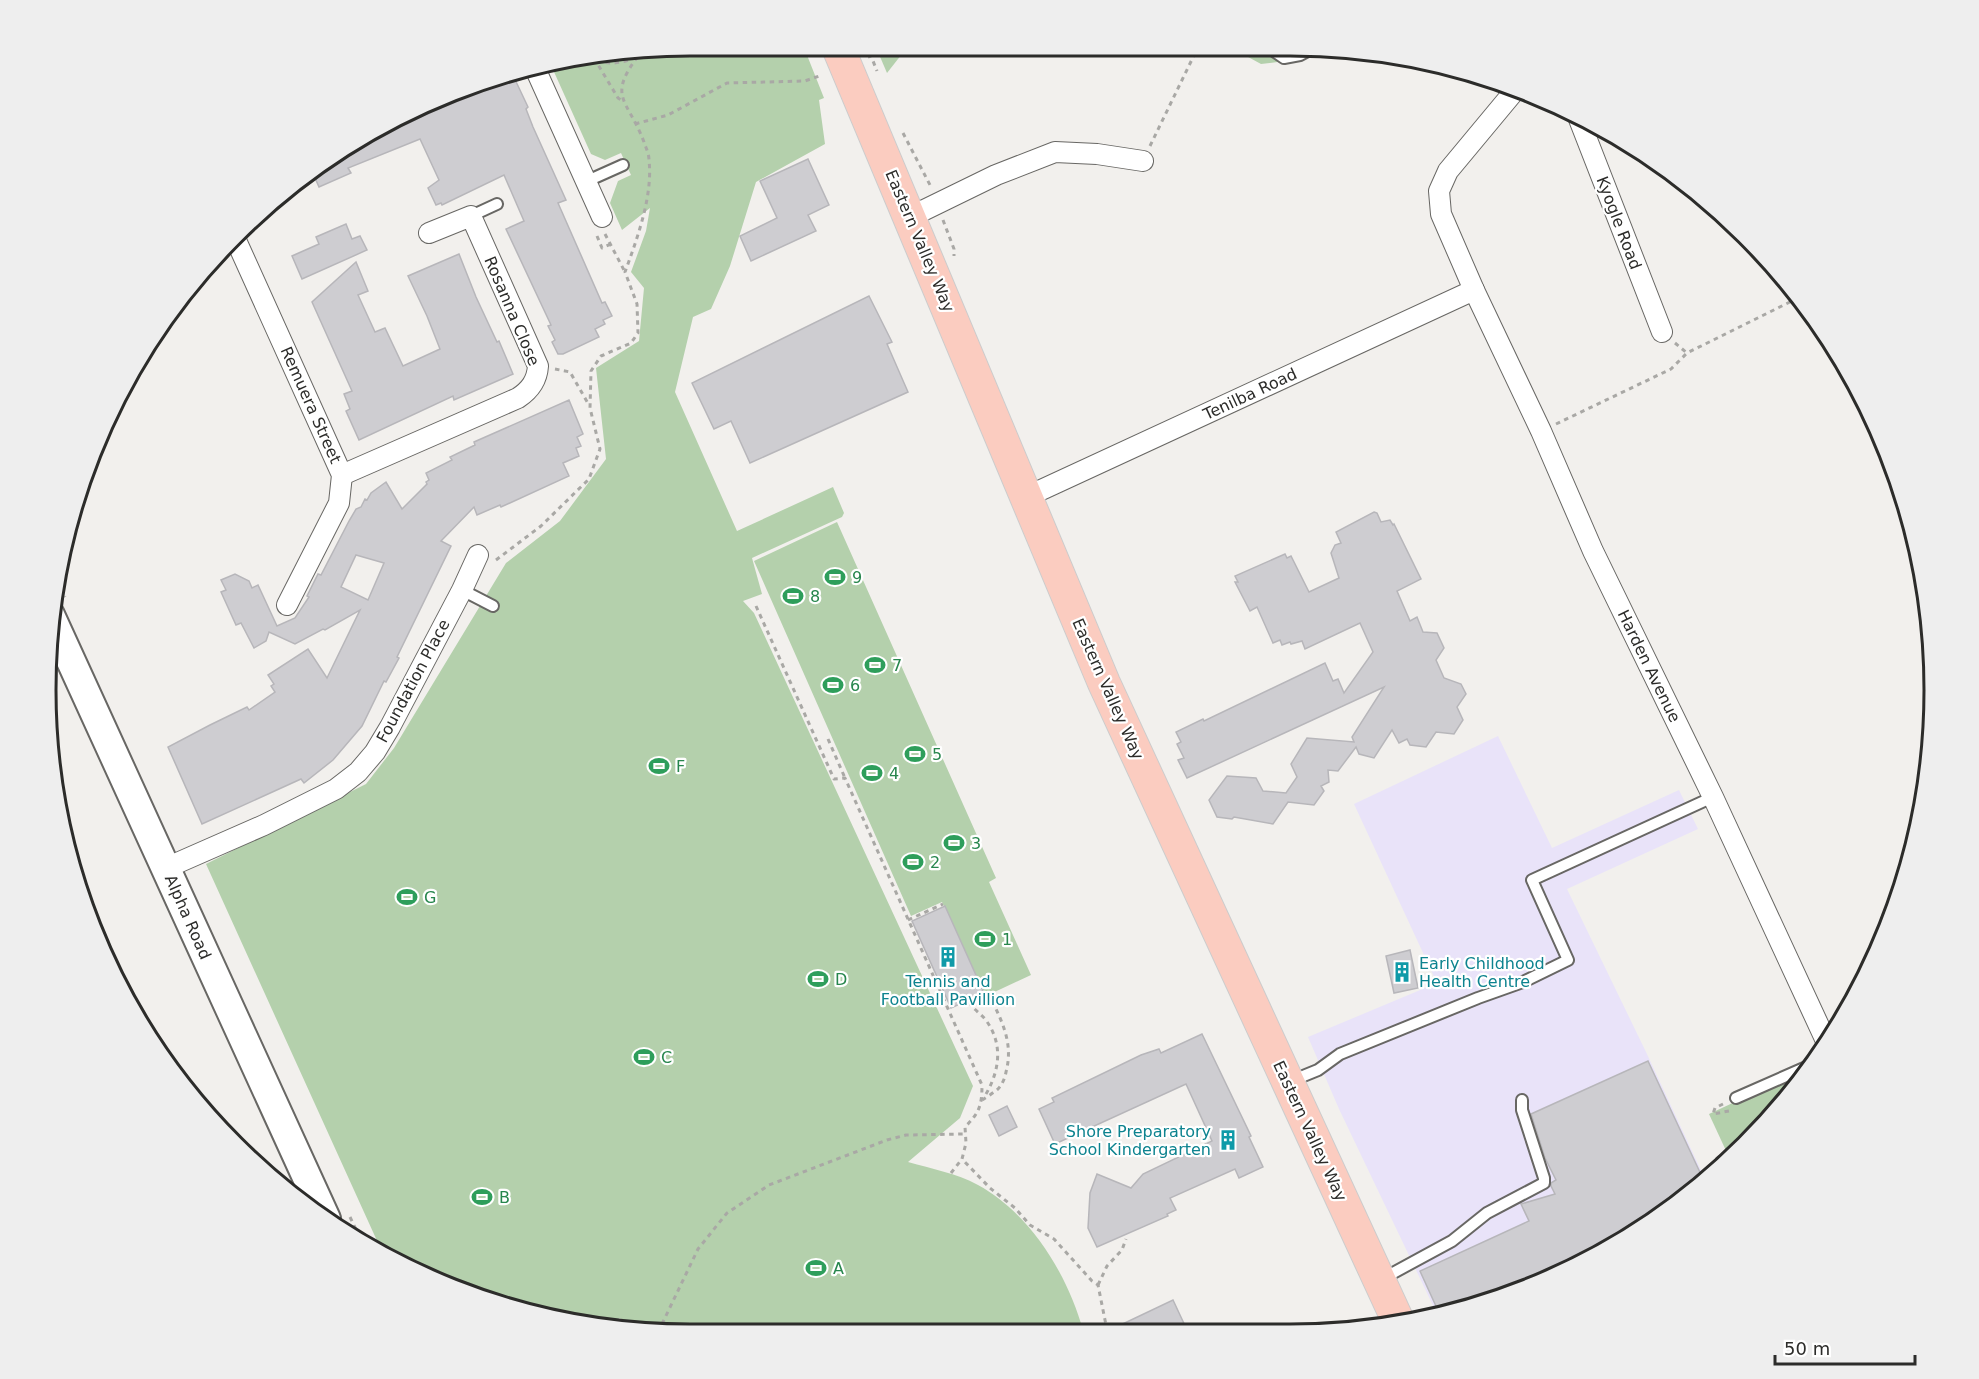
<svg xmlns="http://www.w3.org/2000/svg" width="1979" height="1379" viewBox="0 0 1979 1379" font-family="'DejaVu Sans',sans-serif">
	<rect width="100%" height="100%" fill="#f2f0ed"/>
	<polygon fill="#e9e3f9" points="1498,736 1552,848 1679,790 1698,829 1567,889 1646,1052 1705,1179 1708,1178 1574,1268 1457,1312 1438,1316 1339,1109 1308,1037 1437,983 1354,804"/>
	<g fill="#b4d0ac">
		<path d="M689,45H803L824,98L819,100L825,144L756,182L730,266L711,309L693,317L675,392L737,531L833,487L844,513L842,517L752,558L762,594L743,601L754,613L973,1086L960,1118L908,1162C932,1169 956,1173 978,1185C1031,1214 1067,1274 1083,1330L662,1333L619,1318L616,1327L523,1312L405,1268L383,1254L206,864L366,784L394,748L506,563L560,521L606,459L596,368L639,341L644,288L631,272L646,231L650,208L622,230L610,203L618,181L631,175L621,153L605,160L591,154L550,63Z"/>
		<polygon points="875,45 909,45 887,73"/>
		<polygon points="1226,45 1290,45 1317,48 1293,60 1261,64"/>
		<polygon points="837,522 996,878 989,882 1031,975 986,996 942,902 911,916 754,561"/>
		<polygon points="1810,1067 1801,1082 1735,1152 1728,1155 1709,1114"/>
	</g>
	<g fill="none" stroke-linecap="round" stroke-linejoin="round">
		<polyline stroke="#6aa6c3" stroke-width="5" points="877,53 897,45"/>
	</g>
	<g fill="#cecdd1" stroke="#b7b6ba" stroke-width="1.5" fill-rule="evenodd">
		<polygon points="511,71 528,107 526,109 533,127 566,200 558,203 602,303 605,302 612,316 603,320 605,324 595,329 599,337 563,354 558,354 552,342 555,340 548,326 551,325 506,229 524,221 504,175 442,205 441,203 436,205 428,188 439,180 420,139 348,168 351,173 319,187 312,171 332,153 405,111"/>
		<polygon points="808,159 829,205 808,215 816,231 751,261 740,236 777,218 760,181"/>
		<polygon points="346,224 352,239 360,236 367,250 302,279 292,256 319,244 316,237"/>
		<polygon points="459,254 476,297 497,342 499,341 513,374 454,400 453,396 359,440 346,411 350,409 344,394 352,391 312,302 356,262 368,291 358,295 375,332 385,328 403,366 440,349 427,316 408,276"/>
		<polygon points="869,296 892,342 887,344 908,392 750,463 731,421 714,429 692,383"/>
		<path d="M569,400L583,434L577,437L581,446L576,448L579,456L563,463L569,476L501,507L500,505L477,515L474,507L441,541L451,546L397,657L399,658L386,682L384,681L362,726L333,760L304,783L301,779L202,824L168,747L210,725L247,707L249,710L275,692L271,686L274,684L268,675L308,649L327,678L360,610L325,630L323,629L295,644L269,632L266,641L254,648L241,623L236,625L221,592L226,590L221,580L235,574L249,581L252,588L258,585L277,626L295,618L309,597L307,596L318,574L321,575L349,521L356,509L361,507L365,499L367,500L371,493L386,482L402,509L427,484L426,482L429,480L426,473L452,460L450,457L475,445L474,442ZM356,555L384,563L368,600L341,587Z"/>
		<polygon points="1374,512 1377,513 1381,522 1390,520 1393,525 1394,524 1421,579 1397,591 1410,621 1417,617 1423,632 1437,633 1444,648 1436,660 1444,678 1461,684 1466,694 1457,707 1463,720 1454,734 1436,732 1426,747 1410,745 1407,739 1399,743 1392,730 1374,758 1359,754 1356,747 1338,771 1328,770 1329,782 1321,786 1324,791 1314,805 1288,802 1273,824 1234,817 1232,819 1217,817 1209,800 1227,776 1256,778 1263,791 1286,793 1297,777 1291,764 1307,738 1354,742 1352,737 1384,687 1187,778 1178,760 1184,758 1177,744 1181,742 1176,732 1203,719 1204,721 1325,663 1333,681 1338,679 1344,693 1373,652 1360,623 1305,649 1302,641 1291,644 1290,642 1282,645 1280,640 1273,643 1257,607 1250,611 1235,582 1238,582 1235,576 1285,554 1287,558 1291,556 1309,592 1339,578 1331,553 1335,545 1341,543 1336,532"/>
		<polygon points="945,906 984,993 951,1008 912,921"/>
		<polygon points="1410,950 1418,988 1394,993 1386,956"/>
		<polygon points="1202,1034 1251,1136 1249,1137 1263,1167 1239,1178 1235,1169 1170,1198 1176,1210 1167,1214 1168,1216 1097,1247 1088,1228 1090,1193 1097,1174 1131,1188 1143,1174 1212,1141 1186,1084 1055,1144 1039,1109 1054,1102 1052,1098 1141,1055 1159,1049 1161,1053"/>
		<polygon points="1648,1061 1704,1181 1574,1268 1457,1312 1440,1315 1420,1271 1529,1221 1521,1204 1555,1194 1551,1186 1551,1183 1556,1180 1545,1158 1531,1114"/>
		<polygon points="1007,1106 1017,1127 999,1136 989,1115"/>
		<polygon points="1173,1300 1187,1330 1110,1330"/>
	</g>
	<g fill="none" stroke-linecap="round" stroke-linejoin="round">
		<g stroke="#686764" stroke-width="14">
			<g id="lane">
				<polyline points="1265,45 1284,58 1300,55 1315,47"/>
				<polyline points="585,182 623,165"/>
				<polyline points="471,216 497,204"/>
				<polyline points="462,590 493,606"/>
				<polyline points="1291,1081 1318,1070 1340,1054 1478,998 1523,982 1568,960 1532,880 1713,797"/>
				<polyline points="1736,1098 1811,1065"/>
				<polyline points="1721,1162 1729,1158"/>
				<polyline points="1382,1279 1452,1241 1487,1213 1544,1183 1544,1178 1522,1110 1522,1100"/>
			</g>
		</g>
		<g stroke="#686764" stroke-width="22">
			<g id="street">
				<polyline points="534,66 602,217"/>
				<polyline points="1517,88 1448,171 1439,191 1441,214 1474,290 1541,431 1593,551 1713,797 1826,1041"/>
				<polyline points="1577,114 1662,332"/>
				<polyline points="910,217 996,175 1055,152 1097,154 1143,161"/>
				<polyline points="235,238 342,475 339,503 287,605"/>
				<path d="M342,475L518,398C530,390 537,381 538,366L471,216L429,233"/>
				<polyline points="1026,497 1474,290"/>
				<polyline points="166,868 264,825 336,789 358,772 375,752 390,727 462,590 478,555"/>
			</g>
		</g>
		<g stroke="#686764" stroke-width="32">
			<polyline id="secondary" points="50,615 326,1219"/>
		</g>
		<g stroke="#ccc" stroke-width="34">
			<polyline id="primary" points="837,45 1104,683 1399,1323"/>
		</g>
		<g stroke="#a9a8a5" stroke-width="3" stroke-dasharray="4.5 4.5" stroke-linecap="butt">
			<polyline points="809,45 812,52"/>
			<polyline points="868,57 871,56 877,71"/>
			<polyline points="594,58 618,98 623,101"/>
			<path d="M597,60C611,66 624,62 637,57"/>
			<polyline points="635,124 668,115 727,83 805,81 822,75"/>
			<polyline points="903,133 930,185"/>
			<polyline points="1150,146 1199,45"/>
			<polyline points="943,220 954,249 954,256"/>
			<polyline points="605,234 625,272"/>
			<polyline points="597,236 602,248 611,244"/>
			<polyline points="1675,343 1687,353"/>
			<polyline points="555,369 570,372 589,405"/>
			<polyline points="1556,424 1671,369 1687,353 1798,298"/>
			<path d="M496,560L541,526L589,479L600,449L590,408L591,371L601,356L631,343L638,333L637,304L625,272C637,239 653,196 649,160C649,154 646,148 644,142C627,97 605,98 642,51"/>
			<polyline points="57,580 65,597"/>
			<path d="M756,606L834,779L845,778L982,1085C982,1106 979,1113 965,1127L966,1143L962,1159L990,1188L1015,1208L1030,1225L1054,1239L1092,1281L1098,1285L1107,1330"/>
			<polyline points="828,739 845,778"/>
			<polyline points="908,920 943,904"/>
			<path d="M969,1002C973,1009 980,1013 985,1019C1005,1045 999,1074 983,1099"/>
			<polyline points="1781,1095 1789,1094"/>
			<path d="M982,1100C987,1097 993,1093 998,1089C1002,1085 1005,1078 1006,1072C1014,1042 1001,1020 989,994"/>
			<polyline points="1723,1104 1715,1108 1713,1114 1729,1111"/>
			<polyline points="951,1173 962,1159"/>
			<polyline points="350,1217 361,1240"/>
			<polyline points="1098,1285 1107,1266 1122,1250 1126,1239"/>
			<polyline points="662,1333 662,1324 698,1249 727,1213 769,1185 887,1140 906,1135 965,1134"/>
		</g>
		<use href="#lane" stroke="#fff" stroke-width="10"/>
		<use href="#street" stroke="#fff" stroke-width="20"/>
		<use href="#secondary" stroke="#fff" stroke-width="28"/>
		<use href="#primary" stroke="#fbccc0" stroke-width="32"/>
	</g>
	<defs>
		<g id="stadium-bare" transform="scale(1.62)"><path d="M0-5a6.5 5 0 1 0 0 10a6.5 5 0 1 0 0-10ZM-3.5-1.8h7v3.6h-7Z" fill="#2e9e5b" stroke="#fff" stroke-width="2.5" paint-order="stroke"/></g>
		<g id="building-bare" transform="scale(1.62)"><path d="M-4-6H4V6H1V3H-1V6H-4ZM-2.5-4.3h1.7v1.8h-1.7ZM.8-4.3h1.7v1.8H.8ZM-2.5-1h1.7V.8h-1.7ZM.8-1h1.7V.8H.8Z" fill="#0f9aa8" stroke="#fff" stroke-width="2.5" paint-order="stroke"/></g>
	</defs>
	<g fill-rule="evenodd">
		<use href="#stadium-bare" x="835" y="577"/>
		<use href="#stadium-bare" x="793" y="596"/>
		<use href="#stadium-bare" x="875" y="665"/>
		<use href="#stadium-bare" x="833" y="685"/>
		<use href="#stadium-bare" x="915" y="754"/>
		<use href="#stadium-bare" x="659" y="766"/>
		<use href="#stadium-bare" x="872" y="773"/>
		<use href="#stadium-bare" x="954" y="843"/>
		<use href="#stadium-bare" x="913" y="862"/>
		<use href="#stadium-bare" x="407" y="897"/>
		<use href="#stadium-bare" x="985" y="939"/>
		<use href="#building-bare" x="948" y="957"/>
		<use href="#building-bare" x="1402" y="972"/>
		<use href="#stadium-bare" x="818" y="979"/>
		<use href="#stadium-bare" x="644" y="1057"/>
		<use href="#building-bare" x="1228" y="1140"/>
		<use href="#stadium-bare" x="482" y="1197"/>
		<use href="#stadium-bare" x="816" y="1268"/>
	</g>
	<g text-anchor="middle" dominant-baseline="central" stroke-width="4.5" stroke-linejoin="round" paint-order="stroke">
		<g font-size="16" fill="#2c2c2a" stroke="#fff">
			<text transform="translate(1619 223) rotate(69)">Kyogle Road</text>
			<text transform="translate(920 241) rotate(67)">Eastern Valley Way</text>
			<text transform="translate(512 311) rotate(67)">Rosanna Close</text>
			<text transform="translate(1250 394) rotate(-25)">Tenilba Road</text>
			<text transform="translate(311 405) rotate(66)">Remuera Street</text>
			<text transform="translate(1649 666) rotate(64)">Harden Avenue</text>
			<text transform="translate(413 681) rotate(-62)">Foundation Place</text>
			<text transform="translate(1108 689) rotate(66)">Eastern Valley Way</text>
			<text transform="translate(188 917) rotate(66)">Alpha Road</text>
			<text transform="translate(1310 1131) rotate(65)">Eastern Valley Way</text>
		</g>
		<g font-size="16" fill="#27864d" stroke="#fff" text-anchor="start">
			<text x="852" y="577">9</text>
			<text x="810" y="596">8</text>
			<text x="892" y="665">7</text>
			<text x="850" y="685">6</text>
			<text x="932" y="754">5</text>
			<text x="676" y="766">F</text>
			<text x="889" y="773">4</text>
			<text x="971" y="843">3</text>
			<text x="930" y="862">2</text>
			<text x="424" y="897">G</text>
			<text x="1002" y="939">1</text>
			<text x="835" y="979">D</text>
			<text x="661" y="1057">C</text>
			<text x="499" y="1197">B</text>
			<text x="833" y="1268">A</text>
		</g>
		<g font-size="16" fill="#0d838f" stroke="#fff" text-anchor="start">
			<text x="1419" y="963">Early Childhood<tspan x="1419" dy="18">Health Centre</tspan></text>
			<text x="948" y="981" text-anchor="middle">Tennis and<tspan x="948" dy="18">Football Pavillion</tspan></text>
			<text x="1211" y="1131" text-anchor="end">Shore Preparatory<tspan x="1211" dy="18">School Kindergarten</tspan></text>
		</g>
	</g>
	<path d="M0 0H1979V1379H0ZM690 56H1290A634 634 0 0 1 1924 690V690A634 634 0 0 1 1290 1324H690A634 634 0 0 1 56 690V690A634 634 0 0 1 690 56Z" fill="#eee" fill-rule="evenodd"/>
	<path fill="none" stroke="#2c2c2a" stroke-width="3" d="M690 56H1290A634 634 0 0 1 1924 690V690A634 634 0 0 1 1290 1324H690A634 634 0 0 1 56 690V690A634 634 0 0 1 690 56Z"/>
	<path d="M1775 1355v9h140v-9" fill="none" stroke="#2c2c2a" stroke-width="3"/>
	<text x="1784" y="1355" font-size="18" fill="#2c2c2a" stroke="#ffffff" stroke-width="4.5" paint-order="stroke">50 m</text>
</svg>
